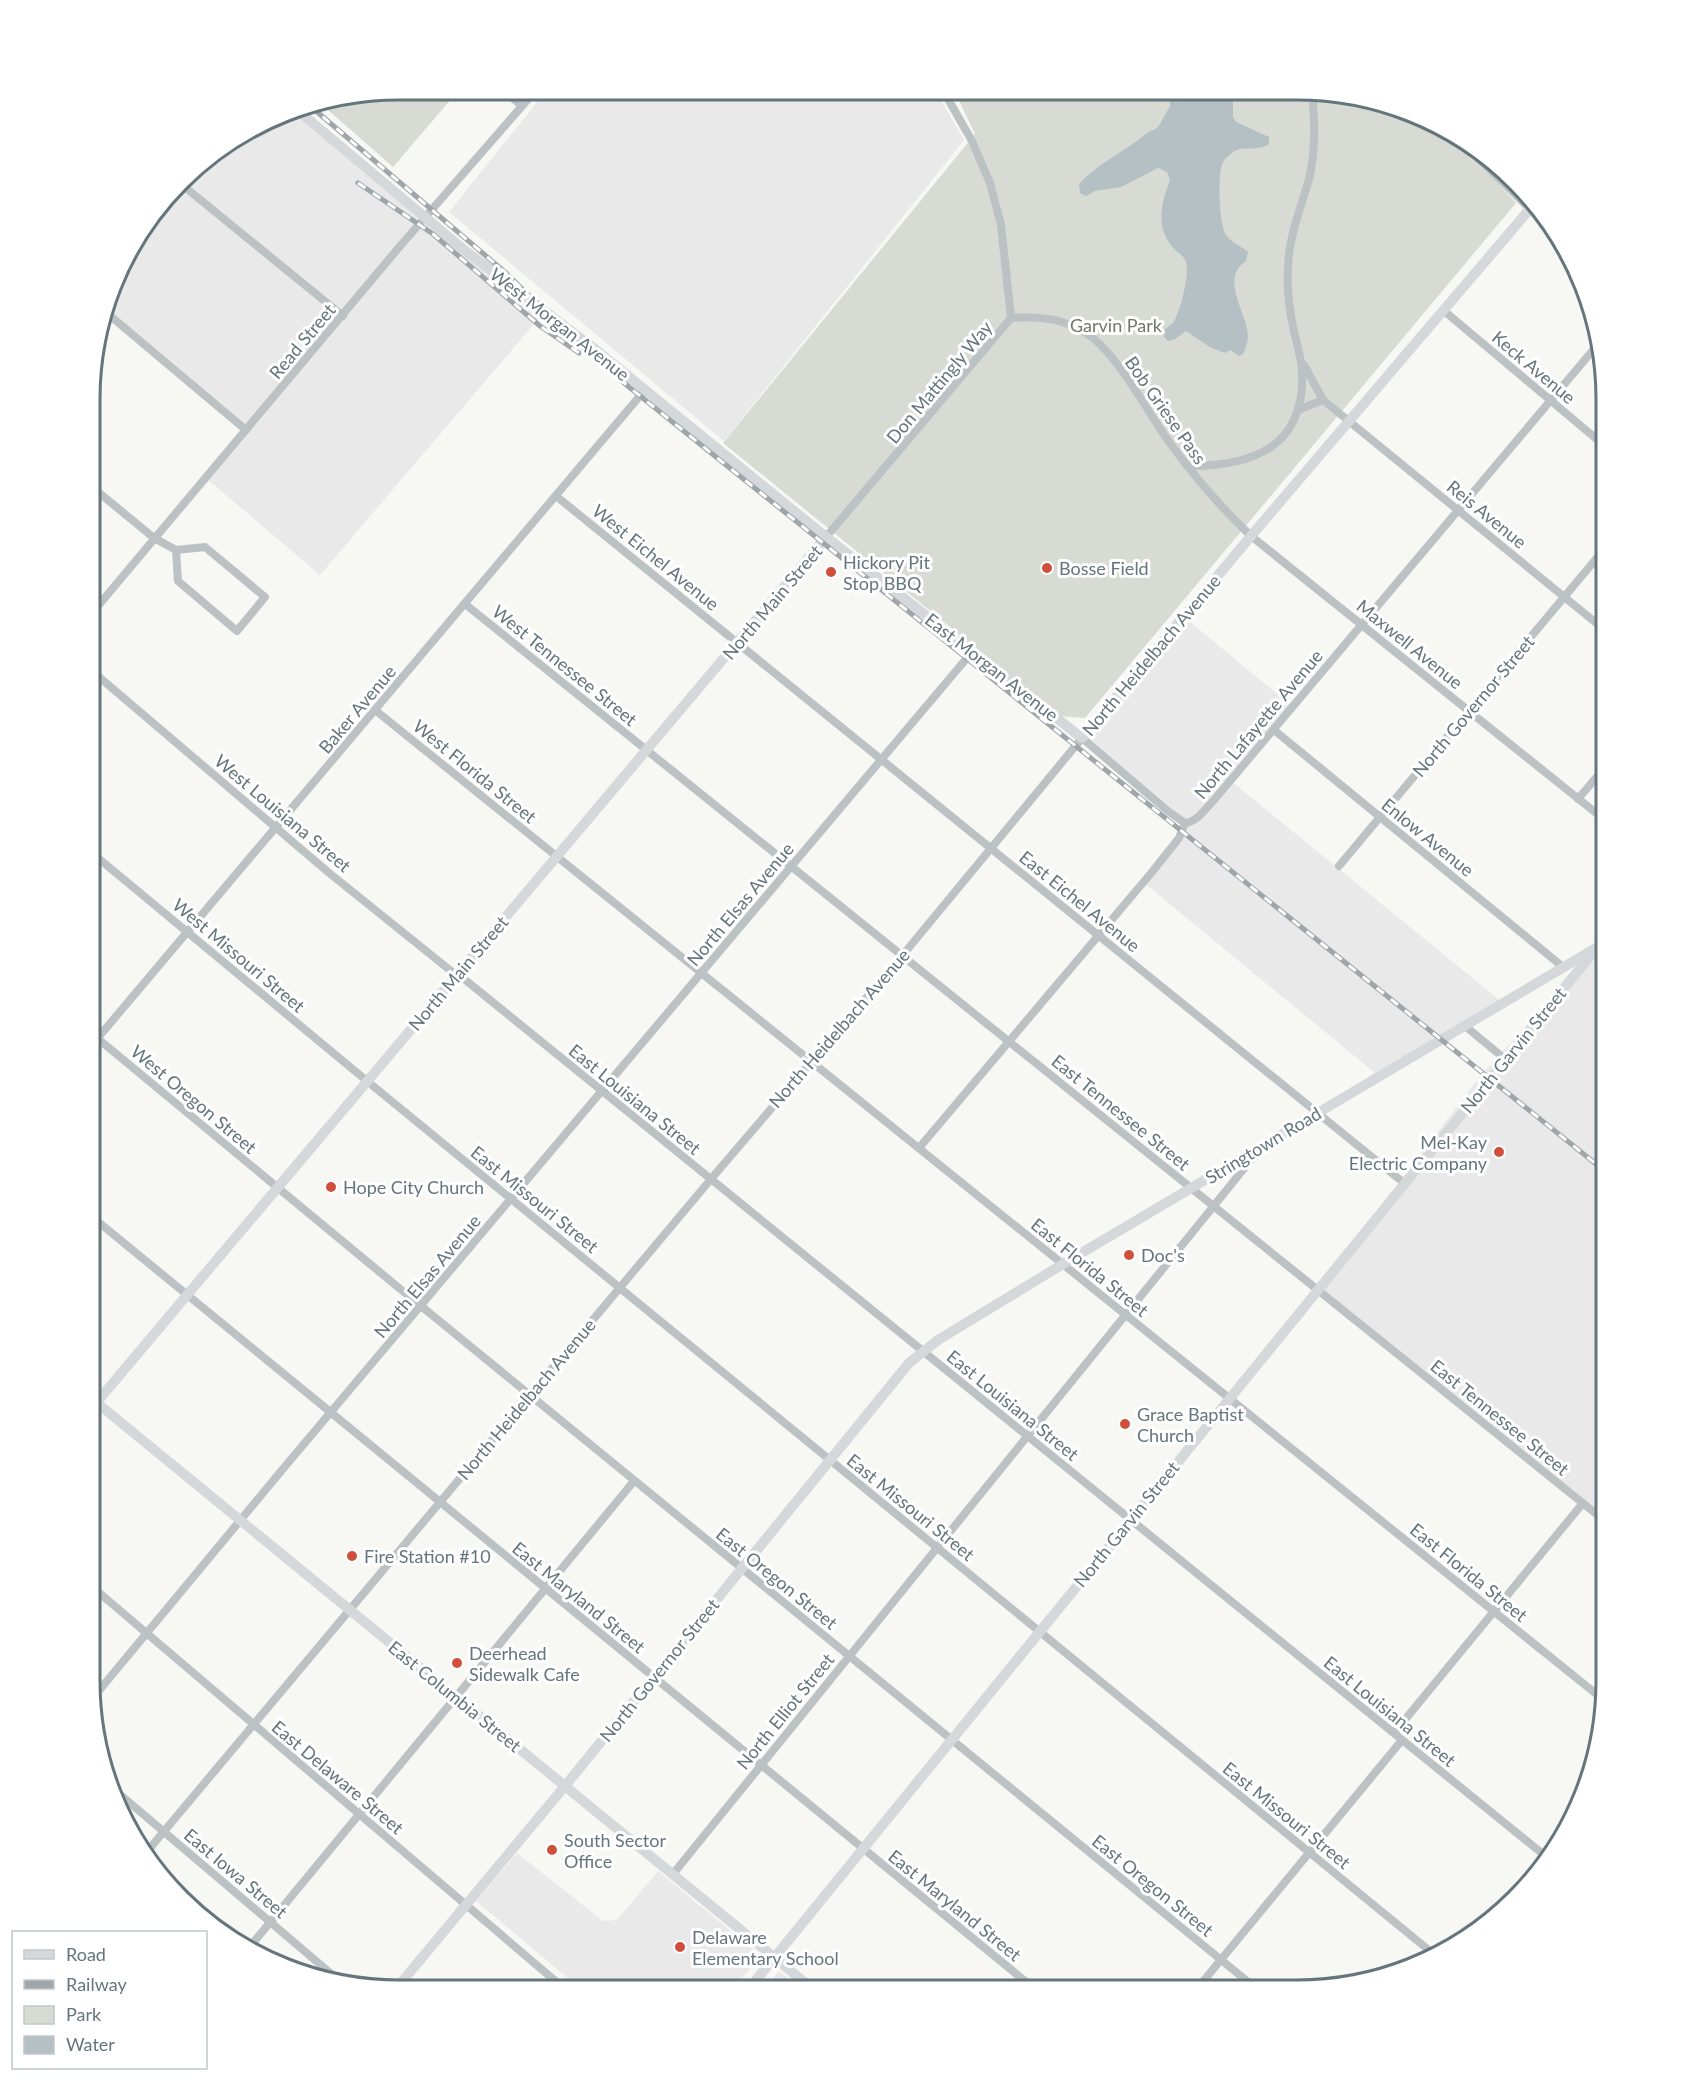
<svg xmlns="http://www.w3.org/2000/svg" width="1696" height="2081" viewBox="0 0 1696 2081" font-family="Lato,sans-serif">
	<rect width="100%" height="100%" fill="#f7f7f4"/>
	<g fill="#e8e9e8">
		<polygon points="547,90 936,92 964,140 724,441 449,212"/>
		<polygon points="296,109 545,311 320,575 206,478 246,431 108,314 131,245 196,167"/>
		<polygon points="1183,616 1293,707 1231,781 1503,1003 1380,1077 1143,882 1183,833 1184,823 1082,738"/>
		<polygon points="1606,942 1605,1521 1317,1289 1482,1074 1597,948"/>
		<polygon points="517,1853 603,1921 617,1920 658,1871 761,1956 732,1990 582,1990 476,1901"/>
		<polygon points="779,1971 802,1990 763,1990"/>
	</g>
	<g fill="#d7dbd4">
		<polygon points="400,90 459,90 393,167 320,103"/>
		<polygon points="955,92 1337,93 1415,113 1458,137 1469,152 1516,203 1085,718 1060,716 723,443 975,134"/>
	</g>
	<path fill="#b4c0c3" d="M1169,92H1233V116L1236,122L1269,137V144C1258,152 1244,145 1233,152C1230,155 1225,158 1223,162C1217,173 1219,225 1226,235C1232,243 1241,246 1248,252L1246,261C1219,279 1247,312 1248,336C1248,342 1246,348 1243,354L1239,356L1230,350L1225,353L1210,347L1186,331L1175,339L1168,341L1161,333C1164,329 1168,327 1172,324C1180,315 1190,273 1186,262C1183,254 1176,252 1171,245C1155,224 1162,202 1170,180L1167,172L1158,168L1121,187L1095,191L1086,196L1080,193L1079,184C1098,163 1124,152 1146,134C1149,131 1155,130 1158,127C1162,122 1165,113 1170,107Z"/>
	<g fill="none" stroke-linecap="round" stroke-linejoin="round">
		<g stroke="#bcc1c4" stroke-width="8">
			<polyline points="503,90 522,106"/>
			<polyline points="1466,141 1478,158 1530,209"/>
			<polyline points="181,184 343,316"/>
			<polyline points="1443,310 1606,447"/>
			<polyline points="108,314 246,430"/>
			<path d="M1011,318C1038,316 1063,318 1086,333C1117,353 1145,408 1167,439C1193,475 1218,505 1251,536L1606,821"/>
			<polyline points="1304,365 1323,400 1606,631"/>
			<polyline points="1298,410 1323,400"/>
			<path d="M1187,466C1252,467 1306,447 1302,371C1301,357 1297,345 1294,331C1288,305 1286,280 1289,254C1292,228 1302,204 1309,179C1316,151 1315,121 1312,93"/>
			<polyline points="92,487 154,538 176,550 205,547 265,597 237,631 178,581 176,550"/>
			<polyline points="556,496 1404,1183"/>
			<polyline points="826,537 1011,318 1001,225 990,183 972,141 944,92"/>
			<polyline points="465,604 1605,1521"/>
			<polyline points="92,613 401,245 536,90"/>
			<polyline points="92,671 328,872 456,975"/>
			<polyline points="375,710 1605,1701"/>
			<polyline points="1274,730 1563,967"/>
			<polyline points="1578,799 1606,766"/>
			<path d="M1185,823C1197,822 1205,809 1214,800L1599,343"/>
			<polyline points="92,853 367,1081 1436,1956"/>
			<polyline points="1339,866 1606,547"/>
			<polyline points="458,974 1549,1859"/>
			<polyline points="1465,1026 1505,1059"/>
			<polyline points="91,1033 399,1288 1258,1990"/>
			<polyline points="91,1046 644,391"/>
			<polyline points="919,1148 1152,872 1179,838 1185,823"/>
			<polyline points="91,1216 1036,1990"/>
			<polyline points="90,1585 566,1990"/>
			<polyline points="92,1699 287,1464 972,652"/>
			<polyline points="1394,1733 1583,1503"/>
			<polyline points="110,1786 342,1983"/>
			<polyline points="145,1854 711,1179 902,956 1082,738 1169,812 1185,823"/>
			<polyline points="673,1874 1259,1150"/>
			<polyline points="248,1949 634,1481"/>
			<polyline points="1196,1990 1402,1740"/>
		</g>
		<g stroke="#d4d8da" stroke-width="10">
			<polyline points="296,109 463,249 596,350 826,537 1082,738 1251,536 1535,203"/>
			<polyline points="91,1398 814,1990"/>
			<polyline points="91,1409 826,537"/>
			<polyline points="395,1990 565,1786 909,1363 938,1340 1063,1264 1606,942"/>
			<polyline points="748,1990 1591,955"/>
		</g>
		<g stroke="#9fa6aa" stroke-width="5">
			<g id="rail">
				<polyline points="309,105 506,273 573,339 629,387 1606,1172"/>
				<polyline points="358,183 433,234 540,326 579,353"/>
			</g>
		</g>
		<use href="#rail" stroke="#fff" stroke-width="3" stroke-dasharray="9" stroke-linecap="butt"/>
	</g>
	<g fill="#cf4f3c" stroke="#fff" stroke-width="2">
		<circle cx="1047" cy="568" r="6"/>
		<circle cx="831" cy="572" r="6"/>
		<circle cx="1499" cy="1152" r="6"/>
		<circle cx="331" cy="1187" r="6"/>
		<circle cx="1129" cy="1255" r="6"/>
		<circle cx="1125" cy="1424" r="6"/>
		<circle cx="352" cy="1556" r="6"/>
		<circle cx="457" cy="1663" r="6"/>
		<circle cx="552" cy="1850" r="6"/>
		<circle cx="680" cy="1947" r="6"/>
	</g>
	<g text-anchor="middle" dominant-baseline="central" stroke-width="6" stroke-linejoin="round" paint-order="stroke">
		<g font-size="18" fill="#65757c" stroke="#fff">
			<text transform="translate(560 324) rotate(38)">West Morgan Avenue</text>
			<text transform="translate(302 341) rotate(-50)">Read Street</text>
			<text transform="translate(1534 367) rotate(40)">Keck Avenue</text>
			<text transform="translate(939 382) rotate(-50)">Don Mattingly Way</text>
			<text transform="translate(1166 410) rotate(55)">Bob Griese Pass</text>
			<text transform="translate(1487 514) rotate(39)">Reis Avenue</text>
			<text transform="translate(656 557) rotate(39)">West Eichel Avenue</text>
			<text transform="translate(772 602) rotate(-50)">North Main Street</text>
			<text transform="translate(1410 644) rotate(39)">Maxwell Avenue</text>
			<text transform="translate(1151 655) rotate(-50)">North Heidelbach Avenue</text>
			<text transform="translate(565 665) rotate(39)">West Tennessee Street</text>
			<text transform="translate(992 667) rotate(38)">East Morgan Avenue</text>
			<text transform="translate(1473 706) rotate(-50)">North Governor Street</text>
			<text transform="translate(357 709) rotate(-50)">Baker Avenue</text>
			<text transform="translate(1258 724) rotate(-50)">North Lafayette Avenue</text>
			<text transform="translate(475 771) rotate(39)">West Florida Street</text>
			<text transform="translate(283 813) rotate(40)">West Louisiana Street</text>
			<text transform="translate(1428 837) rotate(39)">Enlow Avenue</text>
			<text transform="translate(1080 901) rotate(39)">East Eichel Avenue</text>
			<text transform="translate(740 904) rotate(-50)">North Elsas Avenue</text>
			<text transform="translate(239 955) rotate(40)">West Missouri Street</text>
			<text transform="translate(458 973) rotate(-50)">North Main Street</text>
			<text transform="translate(839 1028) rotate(-49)">North Heidelbach Avenue</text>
			<text transform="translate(1513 1050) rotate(-51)">North Garvin Street</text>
			<text transform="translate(194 1099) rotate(40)">West Oregon Street</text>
			<text transform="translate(635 1099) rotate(39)">East Louisiana Street</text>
			<text transform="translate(1121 1112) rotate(39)">East Tennessee Street</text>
			<text transform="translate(1263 1145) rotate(-31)">Stringtown Road</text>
			<text transform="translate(535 1199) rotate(39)">East Missouri Street</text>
			<text transform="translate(1090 1267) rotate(39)">East Florida Street</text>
			<text transform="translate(427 1276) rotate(-50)">North Elsas Avenue</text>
			<text transform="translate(526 1399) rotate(-50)">North Heidelbach Avenue</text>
			<text transform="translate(1013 1405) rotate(39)">East Louisiana Street</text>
			<text transform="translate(1500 1417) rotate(39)">East Tennessee Street</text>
			<text transform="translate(911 1507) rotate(39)">East Missouri Street</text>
			<text transform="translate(1126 1524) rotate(-51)">North Garvin Street</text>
			<text transform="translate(1469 1572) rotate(39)">East Florida Street</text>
			<text transform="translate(777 1578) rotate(39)">East Oregon Street</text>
			<text transform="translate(579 1597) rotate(39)">East Maryland Street</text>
			<text transform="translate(659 1670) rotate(-51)">North Governor Street</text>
			<text transform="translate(455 1696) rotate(39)">East Columbia Street</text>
			<text transform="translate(785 1711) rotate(-51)">North Elliot Street</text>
			<text transform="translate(1390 1711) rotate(39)">East Louisiana Street</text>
			<text transform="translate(338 1777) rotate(40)">East Delaware Street</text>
			<text transform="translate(1287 1815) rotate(39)">East Missouri Street</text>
			<text transform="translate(236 1873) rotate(40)">East Iowa Street</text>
			<text transform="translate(1153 1885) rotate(39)">East Oregon Street</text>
			<text transform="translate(955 1905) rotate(39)">East Maryland Street</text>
		</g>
		<g font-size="18" fill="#6d7a68" stroke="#fff">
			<text x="1116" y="325">Garvin Park</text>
		</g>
		<g font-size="18" fill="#65757c" stroke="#fff" text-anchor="start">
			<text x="843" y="562">Hickory Pit<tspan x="843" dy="21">Stop BBQ</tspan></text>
			<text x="1059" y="568">Bosse Field</text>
			<text x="1487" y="1142" text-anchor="end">Mel-Kay<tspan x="1487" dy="21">Electric Company</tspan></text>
			<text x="343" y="1187">Hope City Church</text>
			<text x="1141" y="1255">Doc's</text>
			<text x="1137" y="1414">Grace Baptist<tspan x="1137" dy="21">Church</tspan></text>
			<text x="364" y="1556">Fire Station #10</text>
			<text x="469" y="1653">Deerhead<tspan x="469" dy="21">Sidewalk Cafe</tspan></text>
			<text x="564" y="1840">South Sector<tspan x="564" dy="21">Office</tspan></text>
			<text x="692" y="1937">Delaware<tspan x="692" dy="21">Elementary School</tspan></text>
		</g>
	</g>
	<path d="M0 0H1696V2081H0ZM399 100H1297A299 299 0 0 1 1596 399V1681A299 299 0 0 1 1297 1980H399A299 299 0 0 1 100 1681V399A299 299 0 0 1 399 100Z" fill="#fff" fill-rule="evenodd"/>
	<path fill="none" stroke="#65757c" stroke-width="3" d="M399 100H1297A299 299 0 0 1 1596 399V1681A299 299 0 0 1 1297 1980H399A299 299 0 0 1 100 1681V399A299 299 0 0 1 399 100Z"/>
	<rect x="12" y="1931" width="195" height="138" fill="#ffffff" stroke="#c1c8cb" stroke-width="1.5"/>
	<rect x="24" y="1950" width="30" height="9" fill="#d4d8da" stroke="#c1c8cb" stroke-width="1.5"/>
	<text x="66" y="1961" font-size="18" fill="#65757c">Road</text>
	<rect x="24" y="1980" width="30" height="9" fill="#9fa6aa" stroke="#c1c8cb" stroke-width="1.5"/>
	<text x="66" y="1991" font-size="18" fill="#65757c">Railway</text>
	<rect x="24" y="2006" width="30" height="18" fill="#d7dbd4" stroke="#c1c8cb" stroke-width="1.5"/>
	<text x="66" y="2021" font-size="18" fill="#65757c">Park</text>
	<rect x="24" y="2036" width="30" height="18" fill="#b4c0c3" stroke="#c1c8cb" stroke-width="1.5"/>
	<text x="66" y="2051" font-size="18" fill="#65757c">Water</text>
</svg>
